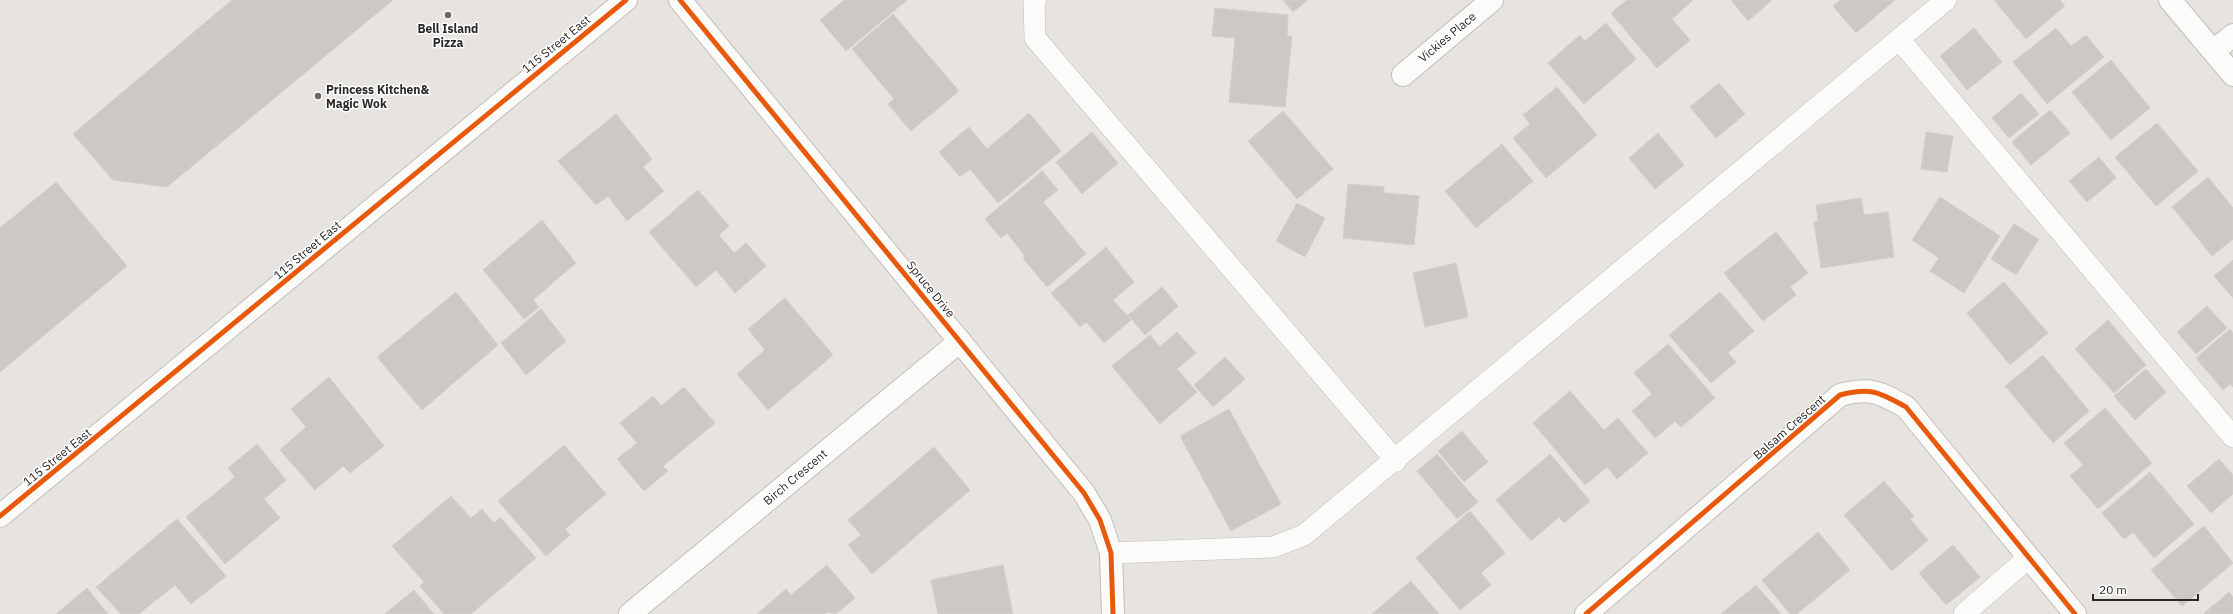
<svg xmlns="http://www.w3.org/2000/svg" width="2233" height="614" viewBox="0 0 2233 614" font-family="'IBM Plex Sans',sans-serif">
	<rect width="100%" height="100%" fill="#e7e3de"/>
	<g fill="#ccc9c5" stroke="#d2cfca">
		<polygon points="232,0 393,0 167,187 113,180 73,134"/>
		<polygon points="844,0 907,0 846,51 820,20"/>
		<polygon points="1283,0 1308,0 1293,12"/>
		<polygon points="1627,0 1691,0 1692,1 1672,19 1690,40 1657,68 1611,13"/>
		<polygon points="1731,0 1772,0 1748,21"/>
		<polygon points="1840,0 1895,0 1856,33 1833,6"/>
		<polygon points="1994,0 2060,0 2065,6 2026,39"/>
		<polygon points="1215,8 1288,15 1287,36 1292,36 1285,107 1229,102 1235,38 1212,36"/>
		<polygon points="893,14 959,91 911,131 888,104 894,99 852,49"/>
		<polygon points="1606,23 1636,59 1584,104 1548,63 1580,35 1585,41"/>
		<polygon points="1974,28 2002,62 1967,90 1940,56"/>
		<polygon points="2056,28 2071,46 2086,35 2104,57 2047,104 2013,62"/>
		<polygon points="2111,60 2150,108 2111,140 2072,92"/>
		<polygon points="1719,83 1745,114 1716,138 1690,107"/>
		<polygon points="1557,87 1597,135 1546,178 1513,138 1530,124 1523,115"/>
		<polygon points="2021,93 2039,114 2009,138 1992,118"/>
		<polygon points="2050,110 2070,133 2031,165 2012,142"/>
		<polygon points="1283,111 1333,169 1297,199 1248,141"/>
		<polygon points="1029,113 1061,151 998,203 970,169 960,177 939,152 969,127 987,149"/>
		<polygon points="616,114 652,159 643,167 664,191 627,221 608,196 596,205 558,161"/>
		<polygon points="2157,123 2198,171 2156,206 2115,157"/>
		<polygon points="1092,132 1118,163 1082,194 1056,162"/>
		<polygon points="1926,132 1953,136 1947,172 1921,169"/>
		<polygon points="1658,133 1684,165 1655,189 1629,158"/>
		<polygon points="1502,144 1533,181 1476,228 1445,191"/>
		<polygon points="2099,157 2116,178 2087,202 2069,181"/>
		<polygon points="1042,171 1058,190 1043,202 1086,254 1047,287 1023,258 1025,256 1007,233 1001,238 985,219"/>
		<polygon points="2208,177 2233,208 2233,239 2212,256 2172,207"/>
		<polygon points="56,182 127,266 0,372 0,228"/>
		<polygon points="1348,184 1384,187 1384,193 1419,196 1414,245 1343,238"/>
		<polygon points="698,190 729,226 719,235 734,253 746,243 766,266 735,293 716,270 696,287 649,232"/>
		<polygon points="1940,197 2000,236 1964,293 1930,271 1939,258 1912,240"/>
		<polygon points="1861,198 1864,215 1888,212 1894,257 1821,268 1814,222 1818,221 1816,205"/>
		<polygon points="1297,203 1325,218 1305,257 1276,241"/>
		<polygon points="542,220 576,263 533,300 539,307 524,319 483,270"/>
		<polygon points="2014,224 2039,239 2016,275 1991,259"/>
		<polygon points="1776,232 1808,273 1790,287 1796,295 1763,321 1724,273"/>
		<polygon points="1106,247 1134,282 1113,300 1131,320 1104,343 1086,322 1080,327 1051,293"/>
		<polygon points="2233,260 2233,298 2214,276"/>
		<polygon points="1456,263 1468,317 1425,327 1413,273"/>
		<polygon points="2004,282 2048,333 2010,365 1967,313"/>
		<polygon points="1162,287 1178,306 1145,335 1128,315"/>
		<polygon points="456,292 498,345 422,410 377,357"/>
		<polygon points="1720,292 1754,331 1728,353 1736,362 1711,383 1669,335"/>
		<polygon points="785,298 833,355 768,410 737,374 765,350 748,329"/>
		<polygon points="2207,306 2227,328 2196,354 2177,332"/>
		<polygon points="541,309 566,341 526,375 501,343"/>
		<polygon points="2108,320 2146,365 2114,393 2075,349"/>
		<polygon points="2230,329 2233,333 2233,387 2230,384 2223,390 2196,358"/>
		<polygon points="1177,332 1196,353 1177,369 1197,392 1160,424 1112,366 1150,335 1160,347"/>
		<polygon points="1668,344 1715,398 1681,427 1675,421 1655,438 1632,411 1652,394 1634,373"/>
		<polygon points="2043,355 2089,411 2053,443 2005,386"/>
		<polygon points="1225,357 1245,379 1213,407 1194,385"/>
		<polygon points="2146,369 2166,392 2135,420 2114,396"/>
		<polygon points="329,377 384,446 350,473 343,466 315,490 280,450 306,427 291,409"/>
		<polygon points="684,387 715,423 663,466 668,471 644,491 617,459 637,443 620,423 653,396 661,406"/>
		<polygon points="1570,391 1604,430 1618,418 1648,453 1617,479 1607,467 1585,485 1533,423"/>
		<polygon points="2105,408 2152,463 2098,509 2070,476 2083,465 2064,443"/>
		<polygon points="1229,409 1281,504 1231,531 1180,436"/>
		<polygon points="1462,431 1488,462 1464,482 1438,451"/>
		<polygon points="257,444 286,480 264,499 280,518 225,564 186,517 235,477 228,468"/>
		<polygon points="564,445 606,494 565,529 570,535 546,556 498,501"/>
		<polygon points="934,447 970,490 872,574 848,545 861,535 848,520"/>
		<polygon points="1437,454 1478,502 1457,519 1417,471"/>
		<polygon points="1550,454 1590,501 1564,523 1559,517 1531,541 1496,500"/>
		<polygon points="2219,459 2233,475 2233,494 2211,513 2187,486"/>
		<polygon points="2150,472 2194,524 2154,558 2133,532 2124,539 2102,513"/>
		<polygon points="1884,481 1914,516 1910,519 1928,540 1892,571 1844,515"/>
		<polygon points="451,496 471,518 482,509 494,523 500,517 536,558 471,614 444,614 420,586 424,582 392,546"/>
		<polygon points="1470,511 1505,553 1481,573 1491,585 1460,610 1416,558"/>
		<polygon points="177,519 226,576 191,604 175,585 139,614 121,614 96,587"/>
		<polygon points="2204,526 2233,563 2182,606 2151,570"/>
		<polygon points="1818,532 1850,570 1797,614 1790,614 1762,580"/>
		<polygon points="1953,545 1980,577 1946,605 1919,573"/>
		<polygon points="827,565 855,598 836,614 827,612 825,614 757,614 786,589 791,595"/>
		<polygon points="1003,565 1013,614 938,614 931,580"/>
		<polygon points="1411,581 1439,614 1372,614"/>
		<polygon points="1756,585 1781,614 1721,614"/>
		<polygon points="87,588 108,614 56,614"/>
		<polygon points="414,590 434,614 385,614"/>
		<polygon points="2229,592 2233,597 2233,614 2203,614"/>
	</g>
	<g fill="none" stroke-linecap="round" stroke-linejoin="round">
		<g stroke="#c0bfbf" stroke-width="22">
			<g id="service">
				<polyline points="1036,0 1034,2 1035,38 1396,461"/>
				<polyline points="1899,39 2233,437"/>
				<polyline points="1111,553 1273,547 1304,535 1946,0"/>
				<polyline points="1964,614 2028,558"/>
			</g>
		</g>
		<g stroke="#c0bfbf" stroke-width="24">
			<g id="minor">
				<polyline points="680,0 1084,493 1100,520 1111,553 1113,614"/>
				<polyline points="2170,0 2233,75"/>
				<polyline points="2214,51 2233,35"/>
				<polyline points="1403,75 1492,0"/>
				<polyline points="630,614 960,341"/>
				<path d="M1586,614L1840,395C1871,387 1879,392 1906,407L2075,614"/>
			</g>
		</g>
		<g stroke="#c0bfbf" stroke-width="24">
			<polyline id="tertiary" points="0,516 626,0"/>
		</g>
		<use href="#service" stroke="#fbfbfa" stroke-width="21"/>
		<use href="#minor" stroke="#fbfbfa" stroke-width="22"/>
		<use href="#tertiary" stroke="#fbfbfa" stroke-width="22"/>
		<g stroke="#fff" stroke-width="8">
			<g id="cycleway">
				<polyline points="680,0 1084,493 1100,520 1111,553 1113,614"/>
				<polyline points="0,516 626,0"/>
				<path d="M1586,614L1840,395C1871,387 1879,392 1906,407L2075,614"/>
			</g>
		</g>
		<use href="#cycleway" stroke="#e8590c" stroke-width="5"/>
	</g>
	<g fill="#6b6968" stroke="#fff" stroke-width="1.5">
		<circle cx="448" cy="15" r="4"/>
		<circle cx="318" cy="96" r="4"/>
	</g>
	<g text-anchor="middle" dominant-baseline="central" stroke-width="3" stroke-linejoin="round" paint-order="stroke">
		<g font-size="12" font-weight="bold" fill="#282828" stroke="#fff">
			<text x="448" y="28">Bell Island<tspan x="448" dy="14">Pizza</tspan></text>
			<text x="326" y="89" text-anchor="start">Princess Kitchen&amp;<tspan x="326" dy="14">Magic Wok</tspan></text>
		</g>
		<g font-size="12" fill="#282828" stroke="#fff">
			<text transform="translate(1447 37) rotate(-40)">Vickies Place</text>
			<text transform="translate(556 44) rotate(-39)">115 Street East</text>
			<text transform="translate(307 250) rotate(-40)">115 Street East</text>
			<text transform="translate(931 289) rotate(51)">Spruce Drive</text>
			<text transform="translate(1789 427) rotate(-41)">Balsam Crescent</text>
			<text transform="translate(57 457) rotate(-39)">115 Street East</text>
			<text transform="translate(795 477) rotate(-40)">Birch Crescent</text>
		</g>
	</g>
	<path d="M2093 594v6h105v-6" fill="none" stroke="#282828" stroke-width="2"/>
	<text x="2099" y="594" font-size="12" fill="#282828" stroke="#ffffff" stroke-width="3" paint-order="stroke">20 m</text>
</svg>
